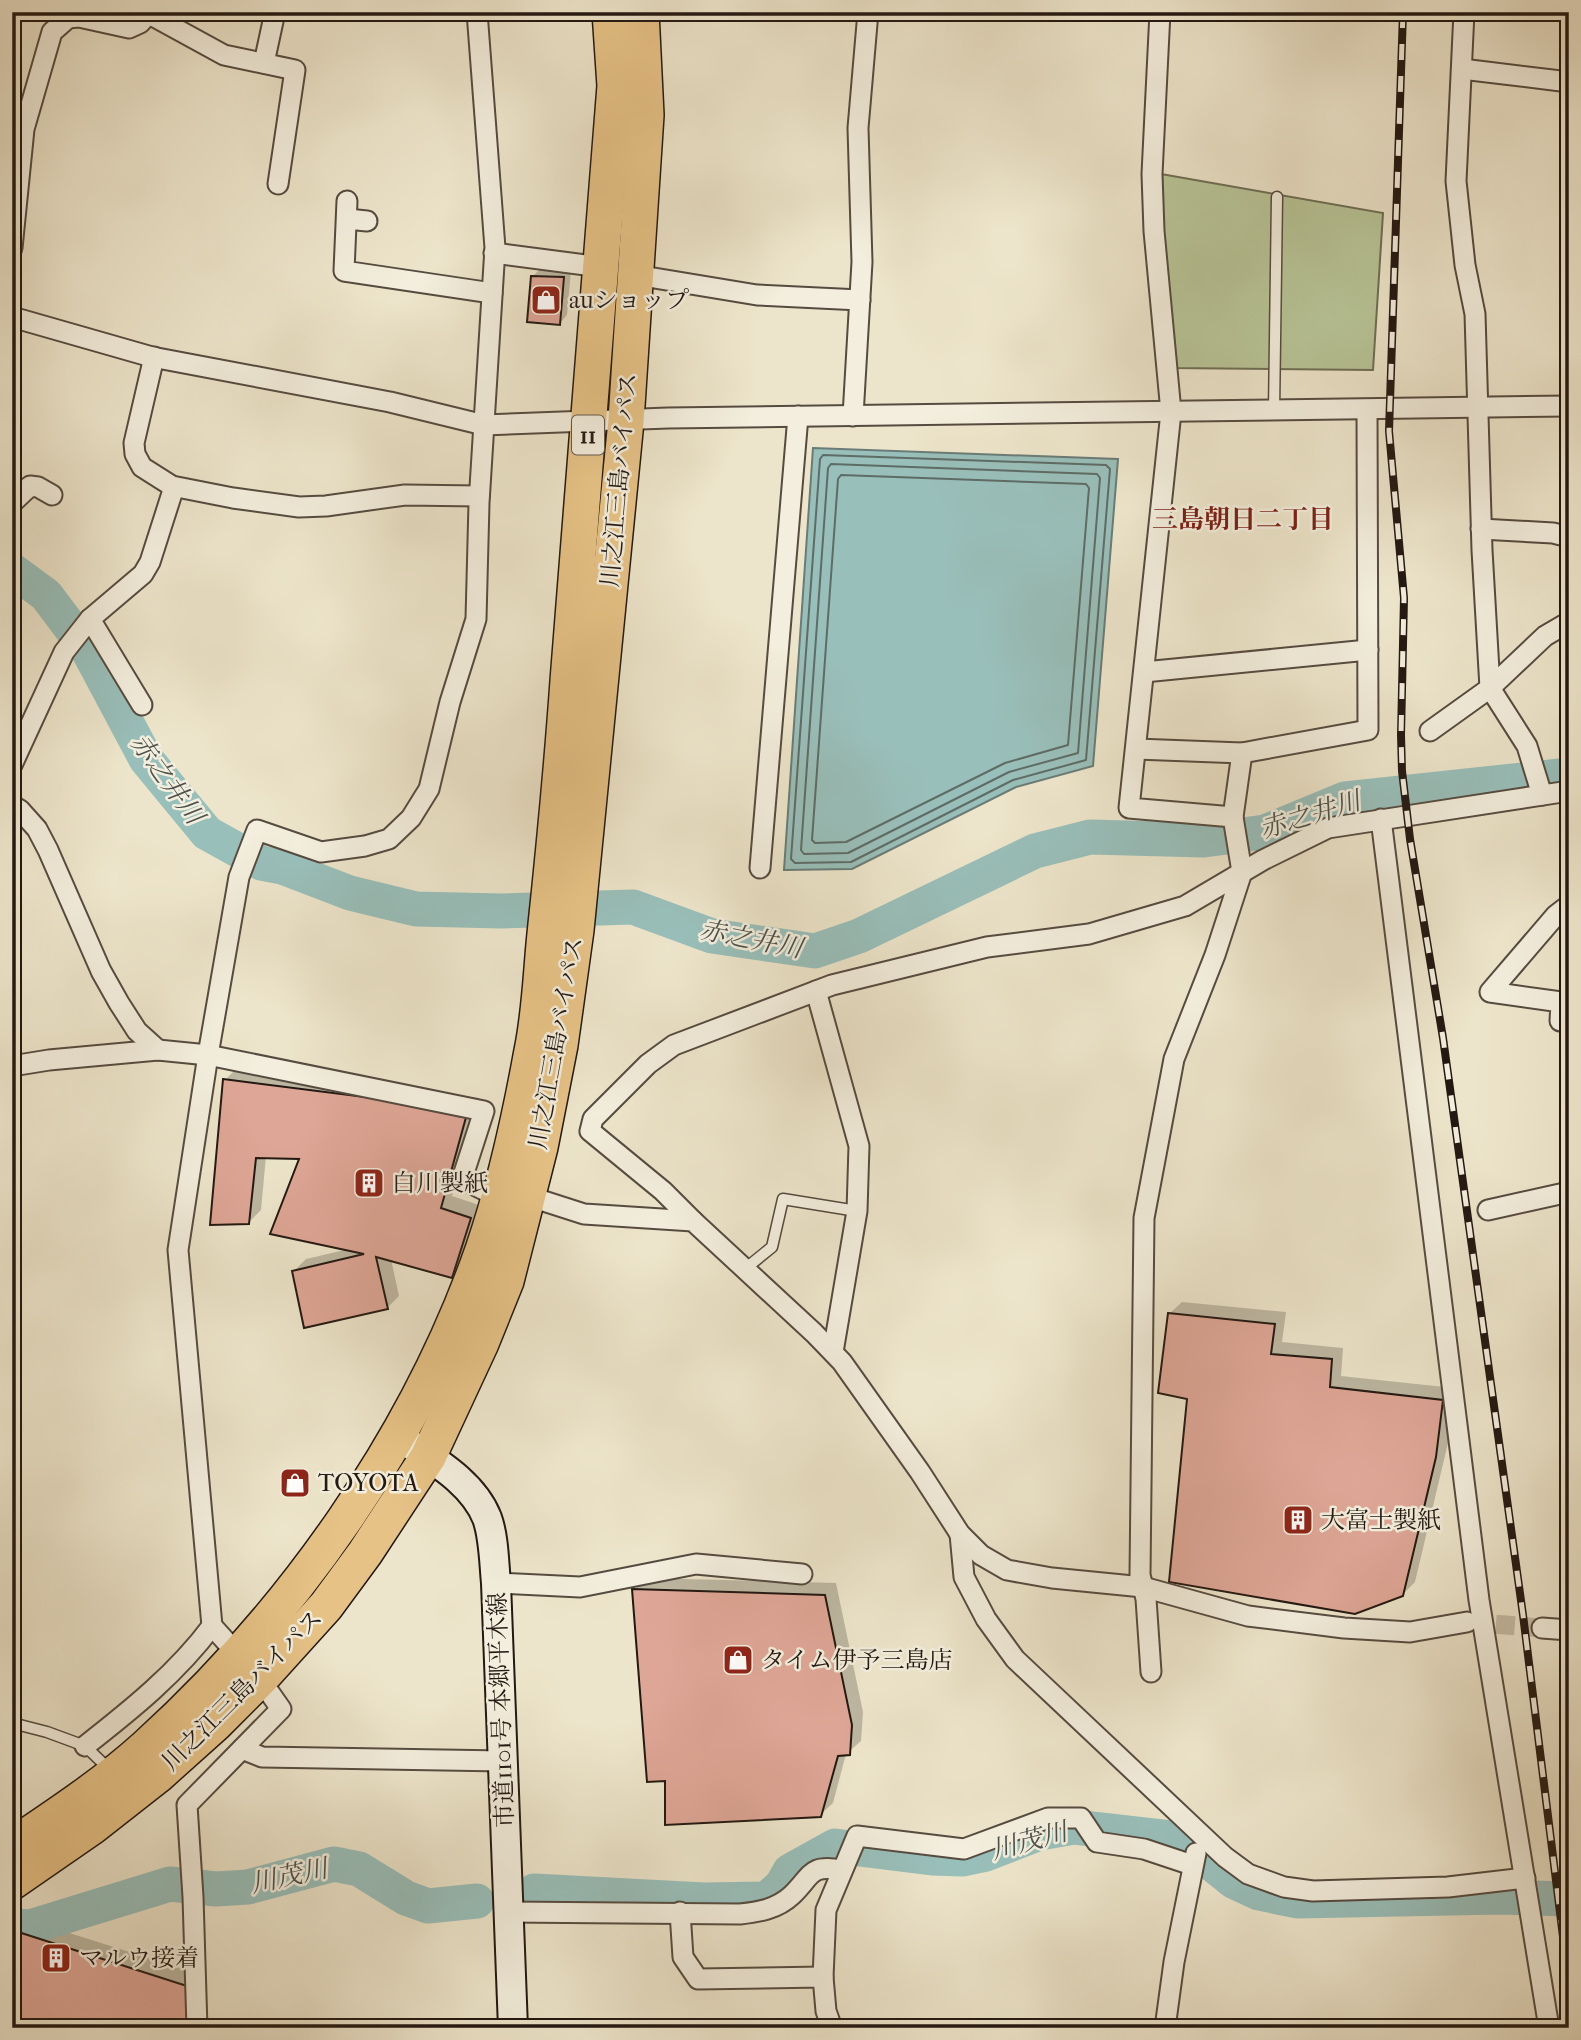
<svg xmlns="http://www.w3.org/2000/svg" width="1581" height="2040" viewBox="0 0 1581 2040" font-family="'IM FELL French Canon','Noto Serif JP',serif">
	<rect width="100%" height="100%" fill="#ede5cb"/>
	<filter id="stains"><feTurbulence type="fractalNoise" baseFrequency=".00286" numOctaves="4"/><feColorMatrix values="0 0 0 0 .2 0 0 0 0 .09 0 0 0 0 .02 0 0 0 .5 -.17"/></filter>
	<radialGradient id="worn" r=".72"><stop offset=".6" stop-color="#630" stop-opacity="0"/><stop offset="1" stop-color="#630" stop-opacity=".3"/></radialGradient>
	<polygon fill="#b8c598" stroke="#6e6e55" stroke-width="2" points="1161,174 1383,213 1373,370 1173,368 1159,211"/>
	<polygon fill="#99bfba" stroke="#6a7c77" stroke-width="2" points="813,448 1118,459 1093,766 1016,787 852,869 784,870"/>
	<g fill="#0003">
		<polygon points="540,269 571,270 567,315 560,323 533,276"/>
		<polygon points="237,1068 479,1098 452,1196 482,1206 463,1264 451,1276 391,1259 399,1296 387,1308 294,1271 306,1259 349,1249 302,1157 266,1156 261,1210 249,1222 225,1080"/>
		<polygon points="1182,1302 1286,1312 1282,1342 1343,1348 1341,1376 1454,1388 1448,1443 1415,1582 1402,1595 1189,1397 1169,1314"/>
		<polygon points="646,1578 836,1583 863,1712 861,1741 846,1754 833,1803 820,1815 666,1780 634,1590"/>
		<polygon points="22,1918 199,1974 202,2028 12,2028 12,1927"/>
	</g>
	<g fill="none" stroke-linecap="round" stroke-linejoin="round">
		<g stroke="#5e6c66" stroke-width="2">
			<polygon points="823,455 1106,465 1110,469 1086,760 1013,780 851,862 795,863 791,859 820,459"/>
			<polygon points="831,464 1097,474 1100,478 1078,753 1009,772 848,853 804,854 801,850 828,468"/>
			<polygon points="841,475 1086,484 1089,488 1068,745 1005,763 846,842 815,843 812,840 838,479"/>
		</g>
		<g stroke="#99bfba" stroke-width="35">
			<polyline points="12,570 46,595 89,652 146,759 207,833 261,863 282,867 350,893 416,909 501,911 633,907 712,936 815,951 859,936 1035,851 1090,837 1204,840 1265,832 1345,799 1569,775"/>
			<polyline points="534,1891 704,1900 767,1899 782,1885 790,1871 835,1846 932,1858 962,1859 986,1854 1040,1833 1074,1827 1171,1838 1207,1860 1233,1881 1259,1893 1297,1901 1501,1897 1569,1899"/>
			<polyline points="12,1926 30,1927 170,1884 216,1889 248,1887 334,1864 359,1869 406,1898 428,1906 477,1901"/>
		</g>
	</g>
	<g fill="#dea696" stroke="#231812" stroke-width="2">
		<polygon points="531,276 564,277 560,325 527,322"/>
		<polygon points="223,1079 468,1110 441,1208 471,1218 452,1278 376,1257 388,1309 304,1328 292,1271 364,1254 270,1234 299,1159 256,1158 249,1224 210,1225"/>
		<polygon points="1168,1313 1275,1324 1271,1354 1332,1359 1330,1387 1443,1400 1436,1457 1403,1596 1355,1614 1169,1582 1187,1399 1158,1393"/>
		<polygon points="632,1589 825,1595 852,1725 850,1755 838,1756 821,1817 665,1825 665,1781 647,1782"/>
		<polygon points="12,1930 187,1986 190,2028 12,2028"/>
	</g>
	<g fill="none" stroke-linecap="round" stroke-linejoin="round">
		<polyline stroke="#c5bca6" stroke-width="19" stroke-dasharray="19 10" stroke-linecap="butt" points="1467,1622 1542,1628"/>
		<g stroke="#564b40" stroke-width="13">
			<g id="lane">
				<polyline points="1274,411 1277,197"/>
				<polyline points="745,1269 772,1247 783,1199 857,1211"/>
				<polyline points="12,1723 47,1732 85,1746 110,1770"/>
			</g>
		</g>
		<g stroke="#564b40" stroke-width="23">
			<g id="street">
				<polyline points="1464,12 1456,181 1465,265 1475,314 1482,550 1490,688 1527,746 1542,795"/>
				<polyline points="149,14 224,55 295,70 278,184"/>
				<polyline points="264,63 275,12"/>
				<polyline points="1462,69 1569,82"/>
				<polyline points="347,201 344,271 492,293"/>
				<polyline points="347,219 367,221"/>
				<polyline points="12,248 24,129 52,32 68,18 79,17 129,28 140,23 150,12"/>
				<polyline points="494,253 601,267"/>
				<polyline points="636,275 757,295 860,300"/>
				<polyline points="12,317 152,357 390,402 484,425 668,418 1569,406"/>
				<polyline points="154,357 134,443 135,454 142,467 172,486 233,498 299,507 326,506 405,495 479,496"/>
				<polyline points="853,416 862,262 858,128 868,12"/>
				<polyline points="12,503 30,486 38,487 52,495"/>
				<polyline points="1481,529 1553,533 1569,537"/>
				<polyline points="90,619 142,705"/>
				<polyline points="1144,672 1368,650"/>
				<polyline points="1430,731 1490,688 1545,636 1569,622"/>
				<polyline points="1136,749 1242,753 1368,730 1367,410"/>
				<polyline points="12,765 64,652 90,619 143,574 150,562 174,487"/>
				<polyline points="12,805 20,810 37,829 48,850 101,971 119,1003 137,1031 158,1050"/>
				<polyline points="1233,817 1242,753"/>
				<polyline points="1381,819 1479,1600 1549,2028"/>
				<polyline points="760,868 798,416"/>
				<polyline points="816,991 859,1146 857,1211 833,1352"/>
				<polyline points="1560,1021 1561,1002 1490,992 1556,915 1569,905"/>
				<polyline points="12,1066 49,1060 158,1050 208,1055 484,1111 462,1179 498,1197 528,1196 584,1214 693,1221 814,1333 842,1362 920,1472 960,1534 981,1555 1007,1570 1052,1578 1143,1587 1248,1616 1344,1628 1410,1632 1467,1622"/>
				<polyline points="1488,1210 1569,1192"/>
				<polyline points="693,1221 663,1191 590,1131 593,1119 648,1064 674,1045 832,985 987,947 1089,934 1185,906 1263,860 1328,828 1569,791"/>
				<polyline points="960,1534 964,1577 986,1619 1015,1659 1225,1857 1248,1874 1284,1887 1313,1891 1448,1887 1525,1878"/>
				<polyline points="496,1583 580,1587 696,1564 802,1574"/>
				<polyline points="1542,1628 1569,1630"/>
				<polyline points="1151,1672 1146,1599 1140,1575 1144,1218 1174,1059 1215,955 1242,872 1233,817 1129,808 1171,412 1154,231 1152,174 1160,12"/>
				<path d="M85,1746C131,1710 177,1673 212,1626"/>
				<polyline points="242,1749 262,1757 503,1761"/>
				<path d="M508,1912L740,1914C759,1912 777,1909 792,1895C812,1876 809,1864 841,1870"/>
				<polyline points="680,1912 683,1957 698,1979 823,1977 826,2011 832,2028"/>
				<polyline points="823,1977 826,1910 857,1836 964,1849 1048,1818 1081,1818 1097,1842 1144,1849 1192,1865"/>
				<polyline points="197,2028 193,1897 187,1805 281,1709 260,1679 212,1626 178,1250 208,1055 239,877 257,830 321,852 365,846 389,839 411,818 429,789 450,702 476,619 479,503 495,248 477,12"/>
				<polyline points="1165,2028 1174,1962 1196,1853"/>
			</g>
		</g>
		<g stroke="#231812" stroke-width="32">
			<path id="secondary" d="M397,1435C429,1458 472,1480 487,1518C494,1537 494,1563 496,1583L513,2028"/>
		</g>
		<g stroke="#231812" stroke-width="38">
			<g id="highway">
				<path d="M12,1846C58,1815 105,1784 146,1747C292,1615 418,1437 483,1250C505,1186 520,1117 532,1051C540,1013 541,973 545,934C554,850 562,766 568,681C584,483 600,285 615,86L610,12"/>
				<polyline points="12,1882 93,1826 158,1775 216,1723 260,1679 326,1606 365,1553 428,1457 481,1343 506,1281 540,1147 560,1045 576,930 626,421 646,115 641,12"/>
			</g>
		</g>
		<use href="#lane" stroke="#f3eedd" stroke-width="10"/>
		<use href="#street" stroke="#f3eedd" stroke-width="19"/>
		<use href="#secondary" stroke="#f3eedd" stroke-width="28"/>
		<use href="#highway" stroke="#e6c286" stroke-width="35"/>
		<g stroke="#231812" stroke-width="8">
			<polyline id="rail" points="1403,12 1389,431 1404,598 1401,735 1402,771 1410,839 1443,1038 1523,1615 1569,1985"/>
		</g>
		<use href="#rail" stroke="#f3eedd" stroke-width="5" stroke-dasharray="16" stroke-linecap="butt"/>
	</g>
	<defs>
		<g id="shop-square" transform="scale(1.575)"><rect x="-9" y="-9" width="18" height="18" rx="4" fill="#8f2418" stroke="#f3eedd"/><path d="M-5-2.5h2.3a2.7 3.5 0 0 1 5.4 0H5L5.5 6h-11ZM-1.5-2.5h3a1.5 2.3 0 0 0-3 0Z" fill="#fff"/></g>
		<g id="building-square" transform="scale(1.575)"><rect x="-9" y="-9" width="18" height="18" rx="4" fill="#8f2418" stroke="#f3eedd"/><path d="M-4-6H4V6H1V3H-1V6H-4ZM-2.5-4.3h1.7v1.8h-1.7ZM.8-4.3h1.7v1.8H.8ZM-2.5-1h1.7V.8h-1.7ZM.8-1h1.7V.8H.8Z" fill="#fff"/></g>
	</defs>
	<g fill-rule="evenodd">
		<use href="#shop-square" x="546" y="300"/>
		<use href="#building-square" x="369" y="1183"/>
		<use href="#shop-square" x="295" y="1483"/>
		<use href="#building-square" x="1298" y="1520"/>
		<use href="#shop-square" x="738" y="1660"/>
		<use href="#building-square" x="56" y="1958"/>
	</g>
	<g text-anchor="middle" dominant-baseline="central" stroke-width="5" stroke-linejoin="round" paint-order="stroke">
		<rect fill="#f3eedd" stroke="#61584f" stroke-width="2" x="572" y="415.5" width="32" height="39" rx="5"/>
		<g font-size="23" font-weight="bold" fill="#231812">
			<text x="588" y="435">11</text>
		</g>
		<g font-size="24" fill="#231812" stroke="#f3eedd" text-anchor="start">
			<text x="569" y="300">auショップ</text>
			<text x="392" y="1183">白川製紙</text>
			<text x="318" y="1483">TOYOTA</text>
			<text x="1321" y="1520">大富士製紙</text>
			<text x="761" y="1660">タイム伊予三島店</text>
			<text x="79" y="1958">マルウ接着</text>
		</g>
		<g font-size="24" fill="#231812" stroke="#f3eedd">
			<text transform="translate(619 480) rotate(-85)">川之江三島バイパス</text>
			<text transform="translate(556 1043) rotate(-80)">川之江三島バイパス</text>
			<text transform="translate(242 1690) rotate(-45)">川之江三島バイパス</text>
			<text transform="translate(501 1710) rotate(-92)">市道1101号 本郷平木線</text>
		</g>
		<g font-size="26" font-weight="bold" fill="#7a1f14" stroke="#f3eedd">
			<text x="1243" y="519">三島朝日二丁目</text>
		</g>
		<g font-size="26" font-style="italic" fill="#4c524d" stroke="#f3eedd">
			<text transform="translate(167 779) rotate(54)">赤之井川</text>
			<text transform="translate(1310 815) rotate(-17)">赤之井川</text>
			<text transform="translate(751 939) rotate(11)">赤之井川</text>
			<text transform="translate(1029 1841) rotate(-15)">川茂川</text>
			<text transform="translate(289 1876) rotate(-12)">川茂川</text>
		</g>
	</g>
	<rect width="1581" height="2040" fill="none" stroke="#ede5cb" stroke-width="42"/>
	<rect x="14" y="14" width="1553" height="2012" fill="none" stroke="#231812" stroke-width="3.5"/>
	<rect x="21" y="21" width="1539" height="1998" fill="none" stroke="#231812" stroke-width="2"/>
	<rect width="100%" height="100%" filter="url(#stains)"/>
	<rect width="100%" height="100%" fill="url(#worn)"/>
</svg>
